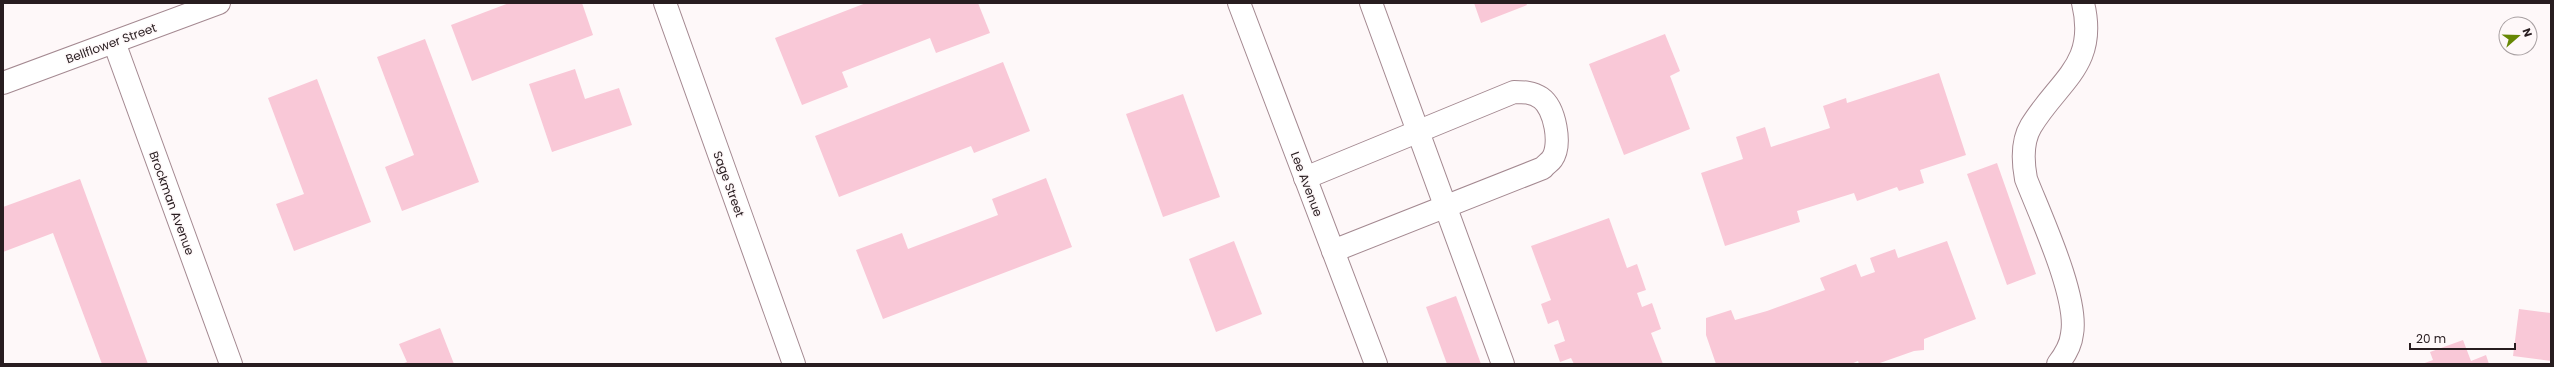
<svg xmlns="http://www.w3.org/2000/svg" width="2554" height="367" viewBox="0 0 2554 367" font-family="Poppins,sans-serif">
	<rect width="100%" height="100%" fill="#fef8f9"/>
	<g fill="#f9c8d7">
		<polygon points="509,3 582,3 593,35 472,81 451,25"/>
		<polygon points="866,3 978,3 990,33 936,53 930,38 842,72 848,87 802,105 775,38"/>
		<polygon points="1474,3 1526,3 1527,5 1481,23"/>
		<polygon points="1665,34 1680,71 1670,76 1690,129 1624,155 1589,64"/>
		<polygon points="425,39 479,182 402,211 385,167 414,155 377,57"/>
		<polygon points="1003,62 1030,131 974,153 971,146 839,197 815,136"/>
		<polygon points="575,69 585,99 619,88 632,125 552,152 529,84"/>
		<polygon points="1939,73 1966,155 1920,170 1924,183 1899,191 1897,187 1857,201 1854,193 1797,211 1800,222 1725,246 1701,173 1743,159 1736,137 1765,127 1771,147 1830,128 1823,106 1846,98 1847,103"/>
		<polygon points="317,79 371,222 294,251 276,204 304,194 268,98"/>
		<polygon points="1183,94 1220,197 1163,217 1126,114"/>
		<polygon points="1997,163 2036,274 2007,285 1967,174"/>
		<polygon points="1046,178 1072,247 883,319 856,250 902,233 908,249 998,215 992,199"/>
		<polygon points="80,179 148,364 102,364 53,233 3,252 3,207"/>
		<polygon points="1609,218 1627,268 1637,264 1646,290 1637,293 1642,307 1652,303 1661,329 1651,333 1663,364 1574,364 1571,358 1560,362 1554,345 1565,341 1558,320 1548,324 1541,304 1551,300 1531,246"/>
		<polygon points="1234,241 1262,314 1216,332 1189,259"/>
		<polygon points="1947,241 1976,319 1924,339 1924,350 1914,351 1877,364 1859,364 1858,361 1851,364 1716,364 1706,335 1706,318 1731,310 1735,320 1767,311 1825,290 1820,278 1856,264 1861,277 1875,272 1870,258 1895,249 1898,258"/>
		<polygon points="1456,296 1481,364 1447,364 1426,307"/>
		<polygon points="2519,309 2551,313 2551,361 2513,356"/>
		<polygon points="440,328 454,364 401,364 407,362 399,344"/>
		<polygon points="2463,340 2471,361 2486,355 2489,364 2422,364 2433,360 2430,352"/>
	</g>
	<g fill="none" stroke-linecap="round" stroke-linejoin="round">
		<g stroke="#a48991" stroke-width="24">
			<g id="minor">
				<polyline points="665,3 794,364"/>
				<polyline points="1239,3 1376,364"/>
				<polyline points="1371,3 1503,364"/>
				<polyline points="114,42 231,364"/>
				<path d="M1305,178L1514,92C1524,92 1532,92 1541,98C1555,108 1562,145 1552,159C1550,162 1545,165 1543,168L1333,251"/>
				<path d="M2058,364C2065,355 2071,344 2072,334C2079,298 2040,215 2026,179C2023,163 2022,141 2031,126C2059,80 2098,65 2083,3"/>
			</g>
		</g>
		<g stroke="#a48991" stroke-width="24">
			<polyline id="tertiary" points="3,83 219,3"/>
		</g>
		<use href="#minor" stroke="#fff" stroke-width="22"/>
		<use href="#tertiary" stroke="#fff" stroke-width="22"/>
	</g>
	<g text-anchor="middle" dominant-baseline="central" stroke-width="3" stroke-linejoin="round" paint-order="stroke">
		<g font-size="12" fill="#281d20" stroke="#fef8f9">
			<text transform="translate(111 43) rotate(-20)">Bellflower Street</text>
			<text transform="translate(729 184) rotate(70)">Sage Street</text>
			<text transform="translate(1307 184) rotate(69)">Lee Avenue</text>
			<text transform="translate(172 203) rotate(70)">Brockman Avenue</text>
		</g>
	</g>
	<rect width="2554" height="367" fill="none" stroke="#281d20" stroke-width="8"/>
	<g transform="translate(2518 36) rotate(70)"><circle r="19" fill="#fef8f9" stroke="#a8a0a2"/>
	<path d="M0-3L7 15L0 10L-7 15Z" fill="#668704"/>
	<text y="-6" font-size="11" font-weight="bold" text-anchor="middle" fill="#281d20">N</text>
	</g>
	<path d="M2410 343v6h105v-6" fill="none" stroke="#281d20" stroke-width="2"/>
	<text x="2416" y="343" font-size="12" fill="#281d20" stroke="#fef8f9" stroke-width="3" paint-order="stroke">20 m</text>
</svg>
